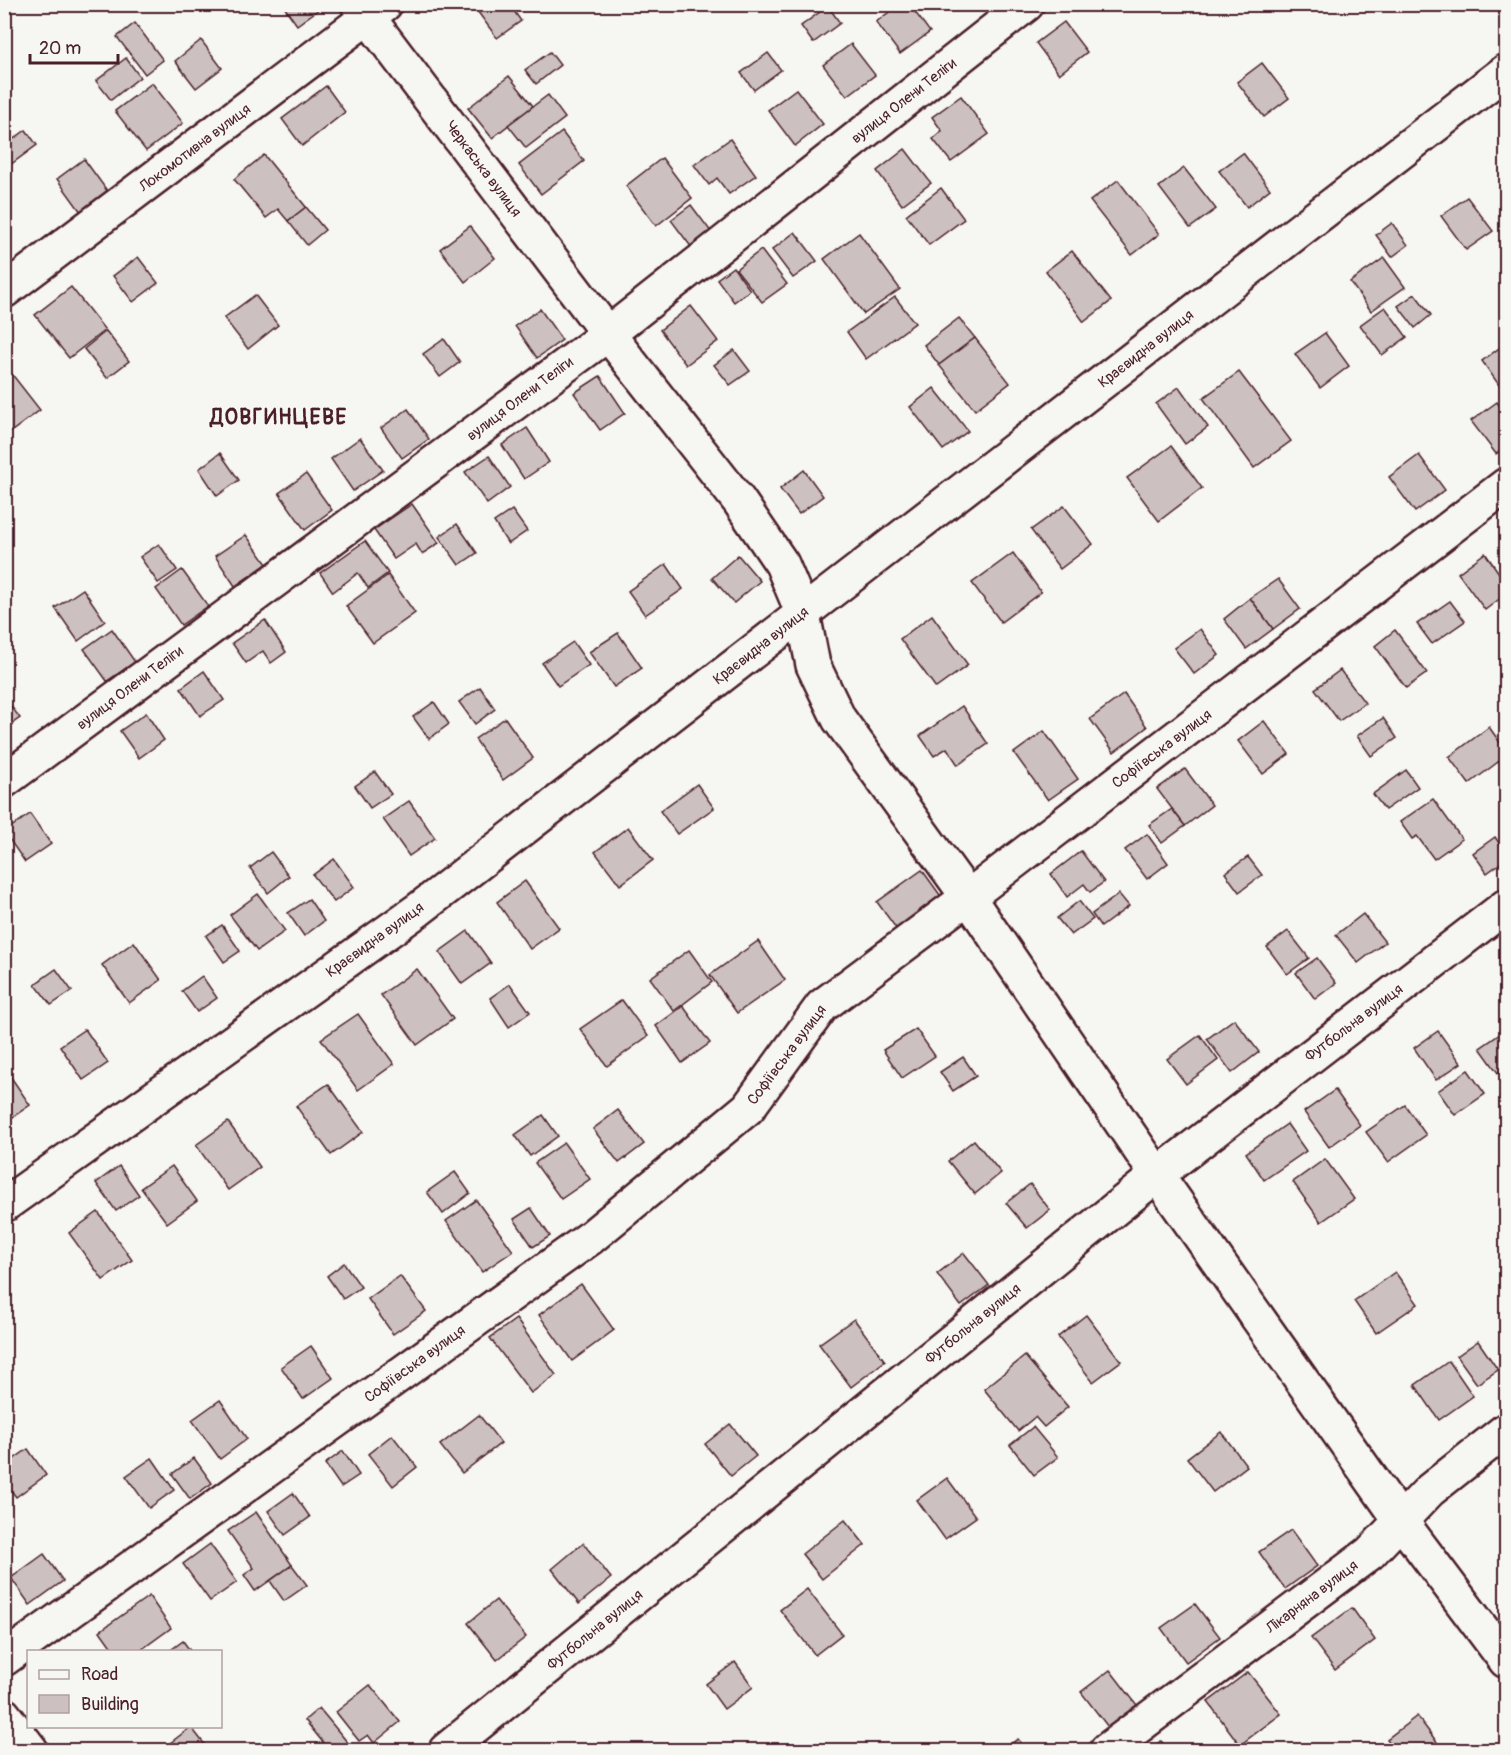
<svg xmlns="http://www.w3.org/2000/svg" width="1511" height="1755" viewBox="0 0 1511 1755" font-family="Pangolin,sans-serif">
	<rect width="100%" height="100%" fill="#f6f6f2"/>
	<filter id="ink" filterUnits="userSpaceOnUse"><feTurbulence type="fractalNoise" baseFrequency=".0167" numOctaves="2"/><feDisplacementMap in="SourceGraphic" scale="12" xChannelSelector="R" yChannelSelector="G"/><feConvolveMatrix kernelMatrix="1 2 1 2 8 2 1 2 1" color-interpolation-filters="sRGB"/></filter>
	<g filter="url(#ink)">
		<g fill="#ccc1c0" stroke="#4a1f2b" stroke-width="1.5">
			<polygon points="282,4 326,4 297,25"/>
			<polygon points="472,4 509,4 521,21 497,38"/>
			<polygon points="900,4 909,4 930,32 900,54 876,22"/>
			<polygon points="828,6 840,23 813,43 801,26"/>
			<polygon points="1064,22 1087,52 1059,74 1036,43"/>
			<polygon points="135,23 163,60 145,74 117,37"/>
			<polygon points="201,40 222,68 196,88 175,61"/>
			<polygon points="851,44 875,75 847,96 823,65"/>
			<polygon points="550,52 560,65 536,84 525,70"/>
			<polygon points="768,53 781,70 754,90 741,73"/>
			<polygon points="126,58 140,77 111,100 96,81"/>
			<polygon points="1262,63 1289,98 1264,117 1237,82"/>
			<polygon points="509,76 533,106 492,138 468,108"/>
			<polygon points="152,83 183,123 146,151 115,111"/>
			<polygon points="326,86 345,112 302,146 282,119"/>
			<polygon points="796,89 823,124 795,146 768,110"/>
			<polygon points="548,95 565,118 526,148 508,125"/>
			<polygon points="961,96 989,134 951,162 933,139 942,131 932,117"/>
			<polygon points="26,130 37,145 10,165 4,158 4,146"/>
			<polygon points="562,132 584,161 541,194 519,165"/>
			<polygon points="730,139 756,175 729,194 717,178 709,185 694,165"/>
			<polygon points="905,149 931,183 902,205 877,171"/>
			<polygon points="1243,153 1270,189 1247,207 1219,171"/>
			<polygon points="264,155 306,207 288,221 278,209 266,218 234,179"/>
			<polygon points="662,158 692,198 656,226 626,186"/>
			<polygon points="84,159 108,192 81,212 57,179"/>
			<polygon points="1184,168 1216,209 1190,228 1159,187"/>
			<polygon points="1118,180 1159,234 1132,255 1090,201"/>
			<polygon points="941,188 964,219 929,245 906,215"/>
			<polygon points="1467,197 1493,231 1466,250 1441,216"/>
			<polygon points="691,205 712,233 692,248 671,220"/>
			<polygon points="306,207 325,230 307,245 288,221"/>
			<polygon points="1392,223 1408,245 1392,257 1376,235"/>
			<polygon points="470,226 495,258 465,282 440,249"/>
			<polygon points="795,232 817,261 793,278 772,250"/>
			<polygon points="859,233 900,289 864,314 824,259"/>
			<polygon points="761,250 787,284 762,302 736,269"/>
			<polygon points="1072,251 1111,301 1084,322 1046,271"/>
			<polygon points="138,257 158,283 133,302 113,276"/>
			<polygon points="1384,258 1405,287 1371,311 1350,282"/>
			<polygon points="733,267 750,290 734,302 717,279"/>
			<polygon points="71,287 105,330 69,358 35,315"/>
			<polygon points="1415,294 1431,315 1415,328 1398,306"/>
			<polygon points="255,295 278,325 248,349 224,318"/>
			<polygon points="895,297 915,323 866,359 847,332"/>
			<polygon points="691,306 718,341 686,365 660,330"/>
			<polygon points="1385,307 1407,337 1382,355 1360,325"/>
			<polygon points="540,309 562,340 537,358 515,326"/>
			<polygon points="959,318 975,338 939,365 924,345"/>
			<polygon points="106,331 129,361 107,378 84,349"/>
			<polygon points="1325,333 1349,366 1320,388 1295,354"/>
			<polygon points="975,338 1010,383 975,410 939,365"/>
			<polygon points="444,339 460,362 440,377 423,354"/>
			<polygon points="1506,343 1506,395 1482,361"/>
			<polygon points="734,350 750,371 730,385 714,365"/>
			<polygon points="4,364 40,410 4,437"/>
			<polygon points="1239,372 1291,441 1254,468 1203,398"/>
			<polygon points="600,376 625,413 600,430 574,393"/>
			<polygon points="1179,387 1208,427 1185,444 1156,404"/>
			<polygon points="934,388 968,431 943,450 910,407"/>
			<polygon points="1497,402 1506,415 1506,447 1496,454 1471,421"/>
			<polygon points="408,409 429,439 402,458 381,428"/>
			<polygon points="527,428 549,462 524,479 502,445"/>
			<polygon points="360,438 383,470 353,491 331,459"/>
			<polygon points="1171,446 1202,488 1159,521 1127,478"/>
			<polygon points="220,453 239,480 217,496 199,469"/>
			<polygon points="1419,455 1445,490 1415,512 1389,477"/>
			<polygon points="489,456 510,487 487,504 465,472"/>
			<polygon points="804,470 823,496 799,514 780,489"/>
			<polygon points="306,474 332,510 305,530 279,493"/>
			<polygon points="412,504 439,543 422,554 416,544 394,559 374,530"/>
			<polygon points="1064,506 1093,544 1060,569 1031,530"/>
			<polygon points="512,510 527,531 508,544 494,522"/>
			<polygon points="457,524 477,553 459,565 439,537"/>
			<polygon points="246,535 267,564 235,586 215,556"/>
			<polygon points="365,541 388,573 368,588 358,573 333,592 320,573"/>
			<polygon points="159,544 177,570 158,583 140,557"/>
			<polygon points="1013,553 1041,592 1001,622 972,583"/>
			<polygon points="1485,553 1506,583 1506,594 1485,610 1458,573"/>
			<polygon points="738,555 760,581 734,603 712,578"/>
			<polygon points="666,564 683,589 645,615 628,591"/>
			<polygon points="182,570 208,606 181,625 156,589"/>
			<polygon points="388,575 415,613 373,643 346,606"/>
			<polygon points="1278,579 1300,609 1273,629 1250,598"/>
			<polygon points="83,589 105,621 78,641 55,608"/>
			<polygon points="1250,598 1273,629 1246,649 1224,619"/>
			<polygon points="1450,601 1465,621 1432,644 1417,624"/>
			<polygon points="932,615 968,665 936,688 900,639"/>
			<polygon points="265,620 286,652 271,663 263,651 246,663 232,643"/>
			<polygon points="112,629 135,662 107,681 84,649"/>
			<polygon points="1200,629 1219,655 1194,674 1174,648"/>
			<polygon points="1395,630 1427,673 1406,688 1375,646"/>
			<polygon points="618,633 642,668 614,687 589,652"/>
			<polygon points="573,642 589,665 558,686 542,663"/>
			<polygon points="1340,670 1365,703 1339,721 1315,689"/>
			<polygon points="204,671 224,700 200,716 181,688"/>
			<polygon points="480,687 495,709 475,724 459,702"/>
			<polygon points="1124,694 1147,727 1114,752 1090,719"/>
			<polygon points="4,697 20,718 4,729"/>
			<polygon points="434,702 449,724 429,739 413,717"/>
			<polygon points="962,706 988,744 958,765 947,748 934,756 920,736"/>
			<polygon points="146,713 164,740 139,758 120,731"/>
			<polygon points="505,718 533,758 503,780 475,739"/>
			<polygon points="1383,718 1397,738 1371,756 1357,736"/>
			<polygon points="1264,721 1289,754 1263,774 1238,741"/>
			<polygon points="1489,727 1506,751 1506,756 1469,784 1449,757"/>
			<polygon points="1044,731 1078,779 1048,800 1014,753"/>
			<polygon points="1185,769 1212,805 1185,826 1157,789"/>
			<polygon points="1406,770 1418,787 1385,810 1373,794"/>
			<polygon points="375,772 391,794 370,808 355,786"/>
			<polygon points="697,784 714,808 677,834 660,811"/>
			<polygon points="1433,799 1462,839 1434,859 1417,836 1412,839 1400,822"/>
			<polygon points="409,801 435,838 409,856 383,819"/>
			<polygon points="1172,809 1185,826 1162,843 1149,825"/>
			<polygon points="30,814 51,844 25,862 4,832"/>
			<polygon points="628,827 653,860 620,885 595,852"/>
			<polygon points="1147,834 1168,863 1147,879 1125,850"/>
			<polygon points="1495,837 1506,853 1506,859 1487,873 1473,853"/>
			<polygon points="1081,851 1104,882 1090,892 1084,884 1067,897 1051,874"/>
			<polygon points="271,852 289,876 268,893 250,868"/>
			<polygon points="1248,857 1262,875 1239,892 1225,873"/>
			<polygon points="334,859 354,887 334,902 313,875"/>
			<polygon points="922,870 943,899 898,931 877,902"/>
			<polygon points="525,881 559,928 530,949 497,902"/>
			<polygon points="258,894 285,931 257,951 230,915"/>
			<polygon points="1119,894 1129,906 1101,927 1092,914"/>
			<polygon points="309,899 324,921 304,936 288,913"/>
			<polygon points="1079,901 1093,919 1071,935 1057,918"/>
			<polygon points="1363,914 1385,942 1358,963 1336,935"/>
			<polygon points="222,925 240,951 224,962 206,936"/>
			<polygon points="468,931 491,963 462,984 439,952"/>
			<polygon points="1288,931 1309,958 1287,974 1267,947"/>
			<polygon points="758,941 785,980 737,1013 710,975"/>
			<polygon points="134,942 161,980 129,1003 102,965"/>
			<polygon points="689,950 712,982 674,1011 650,978"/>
			<polygon points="1317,958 1336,983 1315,999 1296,973"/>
			<polygon points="56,969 72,991 51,1005 35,984"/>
			<polygon points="417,969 453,1019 417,1045 381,995"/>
			<polygon points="202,976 217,998 197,1012 182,991"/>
			<polygon points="510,984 530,1012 509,1027 490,998"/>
			<polygon points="622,1000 648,1036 607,1066 580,1029"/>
			<polygon points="683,1006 710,1043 682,1063 656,1026"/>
			<polygon points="358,1014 394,1064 358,1090 321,1039"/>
			<polygon points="1234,1019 1259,1052 1232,1073 1207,1039"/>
			<polygon points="85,1029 108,1063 83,1080 60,1046"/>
			<polygon points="916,1029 935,1056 902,1078 883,1050"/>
			<polygon points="1506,1030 1506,1067 1498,1073 1480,1048"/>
			<polygon points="1438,1031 1461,1063 1436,1080 1414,1048"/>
			<polygon points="1200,1035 1218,1060 1186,1084 1167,1059"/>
			<polygon points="963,1057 976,1076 953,1091 940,1072"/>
			<polygon points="6,1070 30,1105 4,1123 4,1071"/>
			<polygon points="1468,1070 1485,1094 1455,1115 1438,1091"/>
			<polygon points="328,1084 363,1132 331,1155 296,1106"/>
			<polygon points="1335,1090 1360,1125 1329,1147 1304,1112"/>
			<polygon points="1405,1105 1426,1135 1388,1162 1366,1132"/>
			<polygon points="618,1110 644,1144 619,1163 593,1129"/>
			<polygon points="543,1115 558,1136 530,1156 515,1135"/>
			<polygon points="228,1122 260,1167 228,1190 196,1145"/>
			<polygon points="1287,1124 1306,1151 1264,1180 1246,1153"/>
			<polygon points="974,1140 1001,1173 975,1194 948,1161"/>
			<polygon points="564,1143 590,1179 561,1199 535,1163"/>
			<polygon points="1325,1159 1354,1199 1321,1222 1293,1182"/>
			<polygon points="119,1166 139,1195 116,1211 96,1183"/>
			<polygon points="172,1166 197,1201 167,1223 141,1188"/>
			<polygon points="455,1172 470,1193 443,1214 427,1192"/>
			<polygon points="1030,1184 1050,1210 1027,1228 1006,1203"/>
			<polygon points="476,1200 513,1251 482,1272 446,1221"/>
			<polygon points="531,1208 550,1236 533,1247 514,1219"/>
			<polygon points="98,1212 132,1260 103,1280 69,1233"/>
			<polygon points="964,1253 989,1285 961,1306 937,1274"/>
			<polygon points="344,1263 361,1287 343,1299 327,1276"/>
			<polygon points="1395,1272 1418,1304 1376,1333 1354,1301"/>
			<polygon points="400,1276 426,1311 393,1334 368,1299"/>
			<polygon points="581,1284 614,1330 572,1361 539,1315"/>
			<polygon points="1086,1315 1121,1361 1093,1382 1058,1337"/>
			<polygon points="516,1319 556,1375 531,1393 490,1338"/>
			<polygon points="854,1319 885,1361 851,1387 819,1344"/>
			<polygon points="1478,1341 1498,1370 1477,1384 1457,1356"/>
			<polygon points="311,1346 333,1378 303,1399 281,1367"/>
			<polygon points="1025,1356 1068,1407 1044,1427 1035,1417 1018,1431 984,1389"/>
			<polygon points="1449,1361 1473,1396 1439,1420 1415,1385"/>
			<polygon points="220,1400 247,1439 220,1459 192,1420"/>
			<polygon points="479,1415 501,1443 462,1473 440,1445"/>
			<polygon points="730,1424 756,1456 731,1476 705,1444"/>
			<polygon points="1033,1427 1058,1457 1034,1475 1010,1445"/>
			<polygon points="1221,1432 1247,1466 1213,1492 1187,1458"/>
			<polygon points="392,1435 417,1467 393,1486 368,1454"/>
			<polygon points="28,1449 46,1475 16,1497 4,1481 4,1466"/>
			<polygon points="343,1451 359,1475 341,1487 325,1464"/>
			<polygon points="152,1458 174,1490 149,1508 126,1476"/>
			<polygon points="194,1458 212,1483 190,1499 172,1474"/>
			<polygon points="947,1478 976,1517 945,1539 917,1500"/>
			<polygon points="293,1493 310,1517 285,1535 268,1511"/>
			<polygon points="256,1512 292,1565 255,1591 244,1575 254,1568 228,1531"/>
			<polygon points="845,1520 865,1545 822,1579 802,1554"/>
			<polygon points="1291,1530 1317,1566 1285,1589 1259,1552"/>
			<polygon points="583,1543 611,1578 579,1604 552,1569"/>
			<polygon points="210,1544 237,1582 210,1601 183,1564"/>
			<polygon points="44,1554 63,1581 30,1605 11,1578"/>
			<polygon points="292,1565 307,1585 284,1601 270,1581"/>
			<polygon points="807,1589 842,1634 815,1655 780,1610"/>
			<polygon points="149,1596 171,1628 138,1652 115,1652 100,1631"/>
			<polygon points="496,1600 526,1637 497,1660 468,1623"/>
			<polygon points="1195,1604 1220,1637 1186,1662 1161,1628"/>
			<polygon points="1352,1608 1375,1640 1335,1670 1311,1638"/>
			<polygon points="183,1641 191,1652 168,1652"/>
			<polygon points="735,1662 753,1687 724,1709 706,1684"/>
			<polygon points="1110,1670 1137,1705 1108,1727 1081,1692"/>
			<polygon points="1248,1672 1281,1714 1240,1745 1208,1702"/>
			<polygon points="370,1685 400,1722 374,1743 368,1735 359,1741 336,1712"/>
			<polygon points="319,1708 348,1743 340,1750 329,1750 305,1720"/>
			<polygon points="1417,1716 1443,1750 1395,1750 1387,1739"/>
			<polygon points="191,1727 209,1750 161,1750"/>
			<polygon points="1018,1739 1027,1750 1001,1750"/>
			<polygon points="1161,1741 1169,1750 1148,1750"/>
		</g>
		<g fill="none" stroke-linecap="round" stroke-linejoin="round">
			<g stroke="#4a1f2b" stroke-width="38">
				<g id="minor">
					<polyline points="358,4 608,334 739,501 782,564 803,614 813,665 839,719 968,897 1157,1175 1401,1521 1506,1661"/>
					<polyline points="4,291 385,4"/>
					<polyline points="4,781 608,334 1027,4"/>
					<polyline points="4,1205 418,910 1506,71"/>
					<polyline points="4,1659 590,1238 748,1108 822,1006 968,897 1506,485"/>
					<polyline points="4,1715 31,1750"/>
					<polyline points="446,1750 1157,1175 1506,906"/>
					<polyline points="1107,1750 1370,1553 1430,1490 1506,1430"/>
				</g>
			</g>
			<use href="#minor" stroke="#f6f6f2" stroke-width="33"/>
		</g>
	</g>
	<g text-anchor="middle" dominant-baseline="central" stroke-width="6" stroke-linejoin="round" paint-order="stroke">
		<g font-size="15" fill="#4a1f2b" stroke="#f6f6f2">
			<text transform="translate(904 101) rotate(-38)">вулиця Олени Теліги</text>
			<text transform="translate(195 148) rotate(-37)">Локомотивна вулиця</text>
			<text transform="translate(483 169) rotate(53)">Черкаська вулиця</text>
			<text transform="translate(1146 349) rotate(-38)">Краєвидна вулиця</text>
			<text transform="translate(520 399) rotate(-37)">вулиця Олени Теліги</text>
			<text transform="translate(761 646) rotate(-38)">Краєвидна вулиця</text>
			<text transform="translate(130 688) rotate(-37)">вулиця Олени Теліги</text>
			<text transform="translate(1162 749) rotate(-37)">Софіївська вулиця</text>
			<text transform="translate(375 940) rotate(-36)">Краєвидна вулиця</text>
			<text transform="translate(1354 1023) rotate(-37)">Футбольна вулиця</text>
			<text transform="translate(787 1055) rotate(-53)">Софіївська вулиця</text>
			<text transform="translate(973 1324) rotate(-39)">Футбольна вулиця</text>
			<text transform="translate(415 1364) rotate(-36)">Софіївська вулиця</text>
			<text transform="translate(1312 1597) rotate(-37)">Лікарняна вулиця</text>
			<text transform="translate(595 1630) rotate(-39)">Футбольна вулиця</text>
		</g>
		<g font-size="21" font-weight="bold" letter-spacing="1.5" fill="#4a1f2b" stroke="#f6f6f2">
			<text x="279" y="417">ДОВГИНЦЕВЕ</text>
		</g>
	</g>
	<rect width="1511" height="1755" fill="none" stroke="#f6f6f2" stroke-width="24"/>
	<rect x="12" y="12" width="1487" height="1731" fill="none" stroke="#4a1f2b" stroke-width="2" filter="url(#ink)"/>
	<rect x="27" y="1650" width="195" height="78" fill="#f6f6f2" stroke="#b1a0a2" stroke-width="1.5"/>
	<rect x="39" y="1670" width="30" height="9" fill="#f6f6f2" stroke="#b1a0a2" stroke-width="1.5"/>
	<text x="81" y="1680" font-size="18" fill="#4a1f2b">Road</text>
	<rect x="39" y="1695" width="30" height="18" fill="#ccc1c0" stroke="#b1a0a2" stroke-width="1.5"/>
	<text x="81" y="1710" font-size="18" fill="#4a1f2b">Building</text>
	<path d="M30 54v9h88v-9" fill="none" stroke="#4a1f2b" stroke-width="3"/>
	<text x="39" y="54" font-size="18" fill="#4a1f2b" stroke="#f6f6f2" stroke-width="4.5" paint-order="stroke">20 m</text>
</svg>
